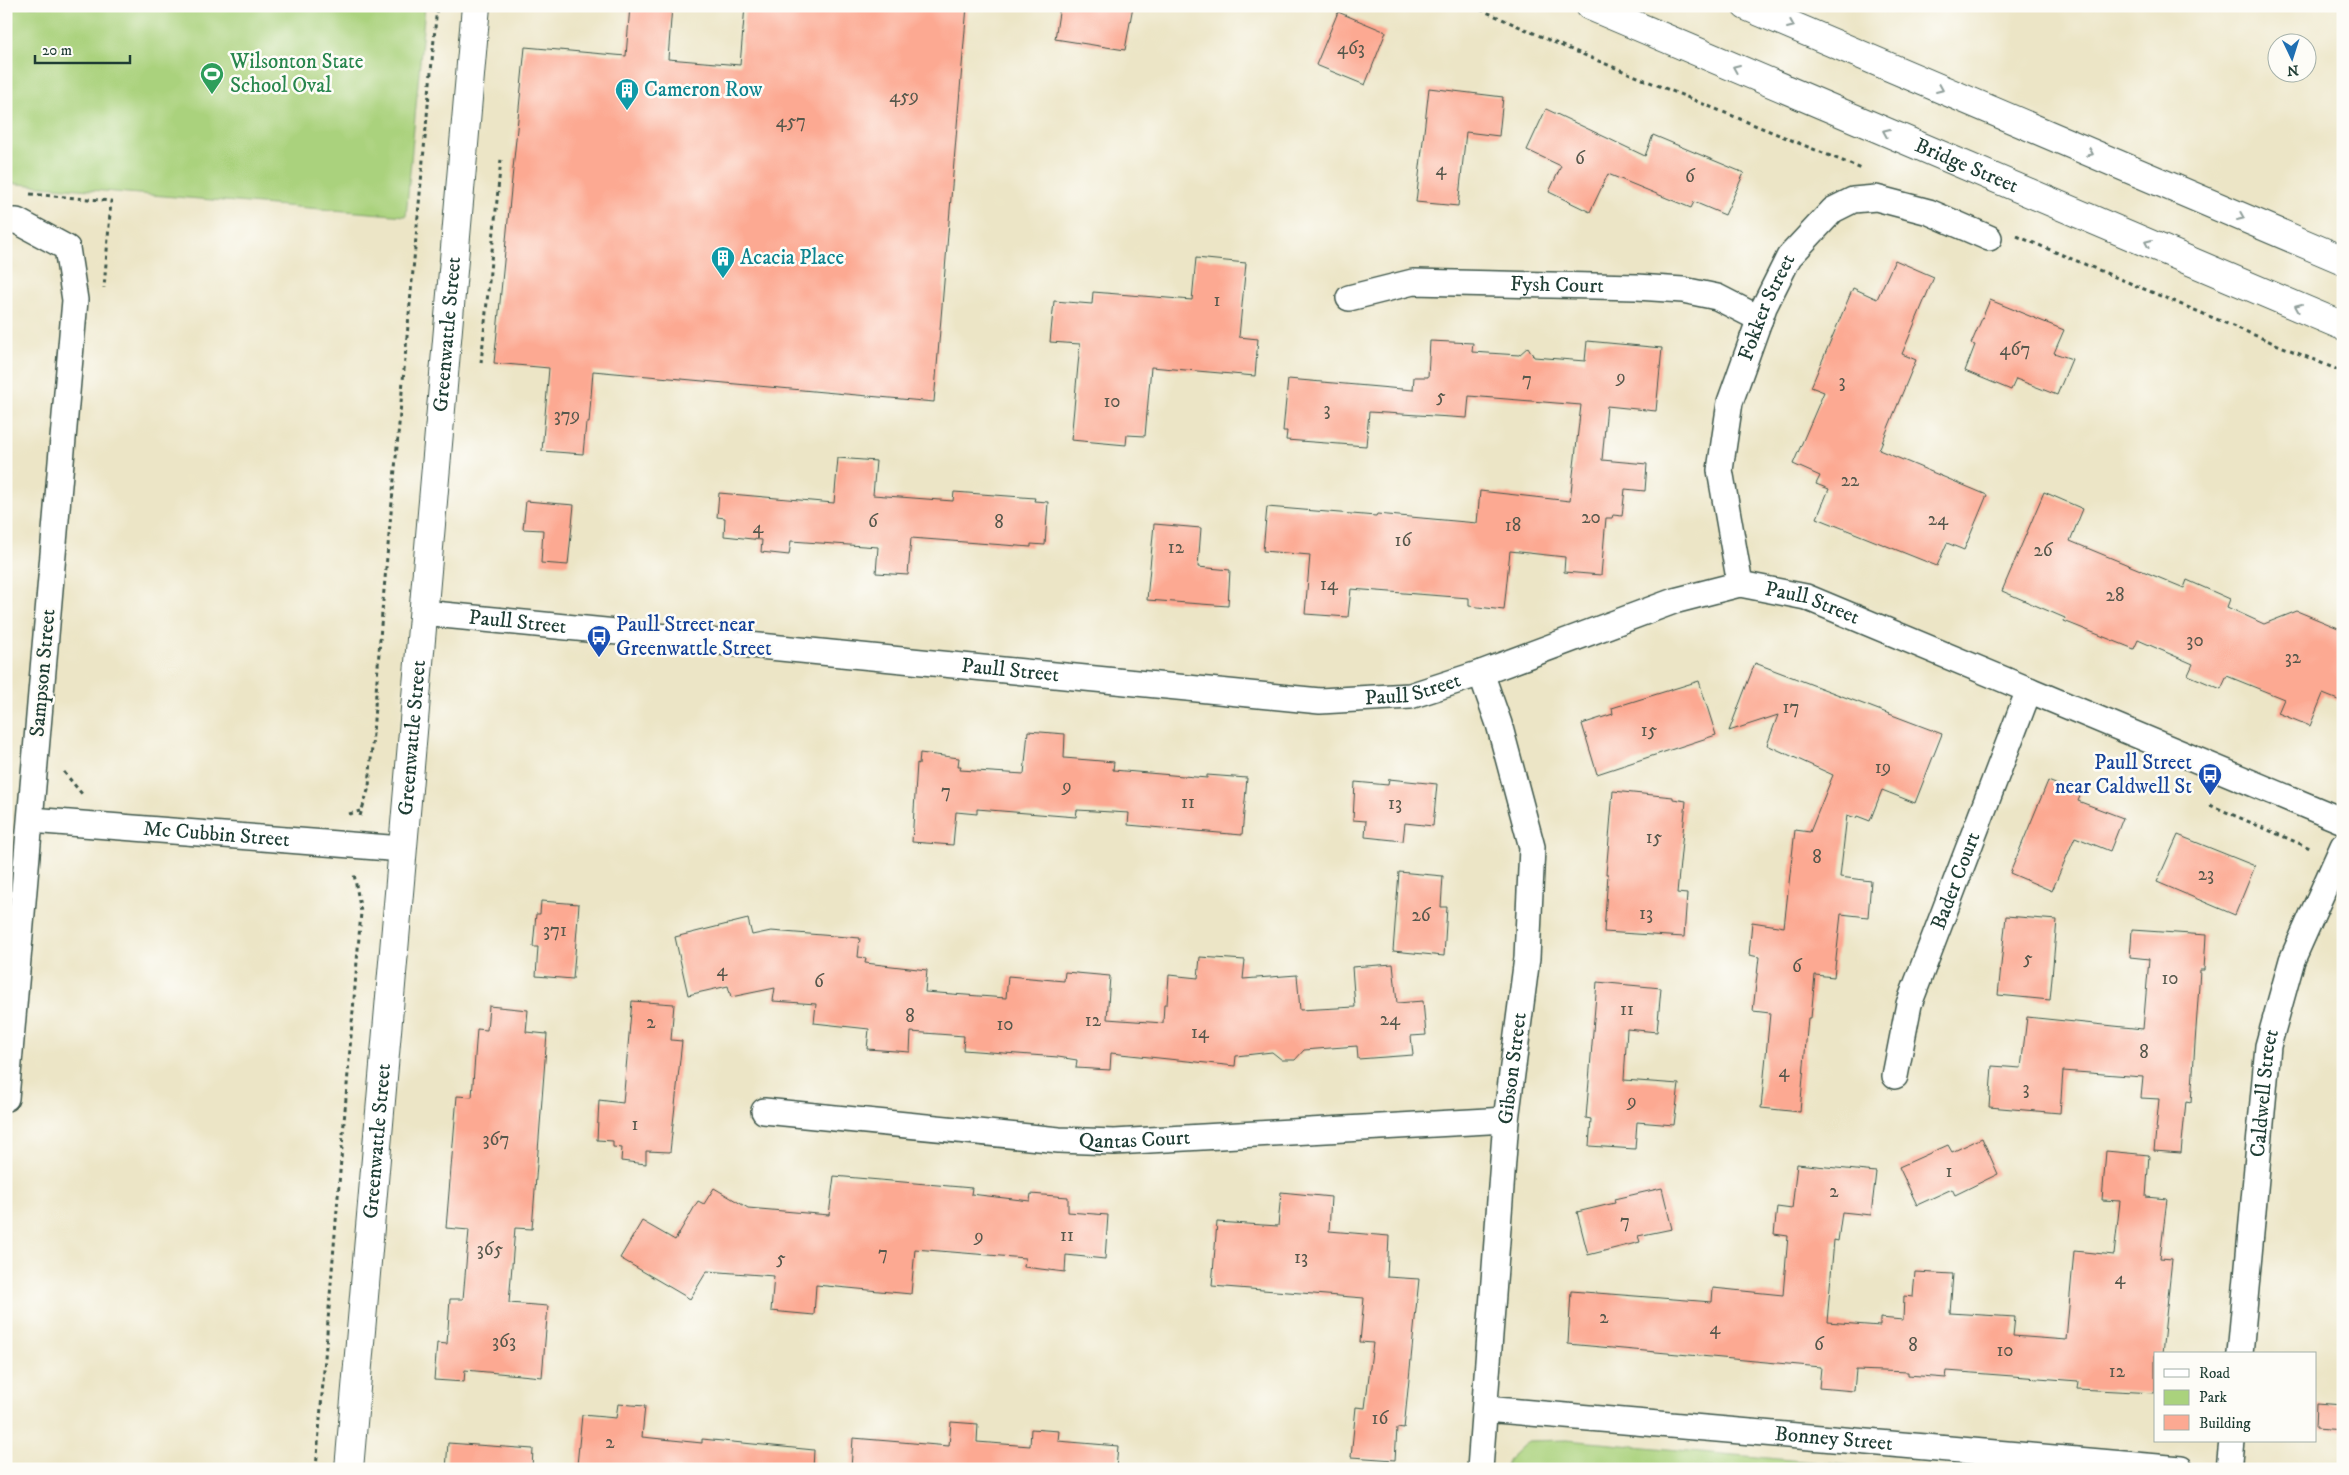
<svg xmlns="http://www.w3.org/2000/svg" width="2349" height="1475" viewBox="0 0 2349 1475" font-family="'IM FELL DW Pica',serif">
	<rect width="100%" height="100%" fill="#fdfcf7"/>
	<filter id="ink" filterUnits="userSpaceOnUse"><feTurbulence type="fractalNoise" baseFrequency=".02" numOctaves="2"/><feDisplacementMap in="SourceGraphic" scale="10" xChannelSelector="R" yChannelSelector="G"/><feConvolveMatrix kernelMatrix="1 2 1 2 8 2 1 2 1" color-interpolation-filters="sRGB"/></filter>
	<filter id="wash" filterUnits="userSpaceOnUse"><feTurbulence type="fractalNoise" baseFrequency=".0096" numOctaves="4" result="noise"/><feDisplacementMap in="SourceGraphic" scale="20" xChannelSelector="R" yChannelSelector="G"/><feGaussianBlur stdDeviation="1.12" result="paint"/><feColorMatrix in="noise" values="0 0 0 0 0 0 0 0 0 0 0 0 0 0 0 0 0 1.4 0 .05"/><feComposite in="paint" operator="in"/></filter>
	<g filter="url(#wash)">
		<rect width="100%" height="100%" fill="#ece5c6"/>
		<g fill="#aad27d" stroke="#648858">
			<polygon points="6,6 425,6 406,216 6,183"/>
			<polygon points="1567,1440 1890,1469 1505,1469 1508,1460 1528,1441"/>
		</g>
		<g id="blocks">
			<g fill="#fca992">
				<polygon points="630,6 672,6 668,59 740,65 745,6 967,6 934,402 593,371 589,423 586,423 583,454 542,451 549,368 494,363 525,47 626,56"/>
				<polygon points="1060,6 1133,6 1125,50 1055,39"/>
				<polygon points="1338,12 1386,32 1365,85 1316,65"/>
				<polygon points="1429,88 1503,97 1499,136 1466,132 1458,206 1416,202"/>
				<polygon points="1546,109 1645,156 1653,135 1744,173 1725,215 1694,202 1691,208 1608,174 1590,212 1549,192 1561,166 1527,150"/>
				<polygon points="1196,258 1246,263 1239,337 1258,339 1255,376 1151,367 1145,436 1127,435 1126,445 1071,440 1080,344 1050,342 1054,301 1092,304 1093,292 1192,300"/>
				<polygon points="1895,260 1934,277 1902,354 1916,360 1879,450 1987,495 1964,550 1947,543 1937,566 1817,518 1829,489 1816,484 1820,476 1793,464 1824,392 1811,387 1853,288 1877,299"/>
				<polygon points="1990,300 2064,330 2054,353 2072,359 2057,395 2016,379 2011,390 1965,371 1975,345 1971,344"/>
				<polygon points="1430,341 1473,343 1472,352 1519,355 1528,347 1534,357 1585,361 1587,341 1662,348 1656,411 1607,406 1602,460 1647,464 1645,491 1625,489 1622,516 1613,515 1612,518 1606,518 1601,575 1564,572 1565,557 1510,551 1504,610 1469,606 1469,598 1351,589 1348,617 1305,614 1310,555 1263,551 1267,507 1376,516 1377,514 1477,523 1480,491 1570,501 1581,405 1469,396 1467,418 1369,412 1366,446 1286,440 1287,431 1283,431 1288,379 1413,390 1414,377 1428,377"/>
				<polygon points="838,458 876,461 873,495 953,501 954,492 1035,498 1034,501 1048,502 1045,545 1031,544 1031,547 911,538 908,575 876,573 878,547 791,541 789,555 761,552 762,540 724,536 725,518 717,517 719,493 834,503"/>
				<polygon points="2044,492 2083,509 2070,541 2184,588 2187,580 2230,599 2227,607 2264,624 2297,611 2343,630 2343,702 2323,694 2310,726 2278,713 2284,699 2227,676 2221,689 2188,675 2193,664 2138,640 2134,649 2064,621 2065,618 2002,591"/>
				<polygon points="526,501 574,505 568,565 541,563 543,530 523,529"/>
				<polygon points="1154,524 1201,528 1198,567 1230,570 1228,606 1147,600"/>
				<polygon points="1755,663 1942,734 1915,803 1882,790 1870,821 1857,816 1856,818 1847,815 1840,877 1871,881 1868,917 1841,914 1834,977 1815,975 1811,1018 1808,1018 1800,1112 1761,1108 1770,1013 1753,1011 1759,957 1749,955 1752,922 1784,927 1795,830 1810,832 1833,775 1767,745 1778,715 1729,731"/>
				<polygon points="1699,681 1716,735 1597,774 1582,724 1613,714 1612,708"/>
				<polygon points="1028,731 1065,734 1064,758 1114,762 1113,770 1207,778 1207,775 1247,778 1242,835 1128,825 1129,813 1077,810 1076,817 977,809 977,814 956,812 953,845 912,842 917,763 919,764 920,753 959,758 958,766 961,766 960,770 1024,774"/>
				<polygon points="1389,779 1437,784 1433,826 1405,823 1403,841 1365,837 1366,821 1353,820 1355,782 1388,785"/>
				<polygon points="2048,781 2081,794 2078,801 2123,818 2110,851 2075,837 2052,891 2010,873"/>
				<polygon points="1613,791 1673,797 1673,799 1686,801 1677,893 1687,894 1684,937 1604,932 1608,874 1606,874"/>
				<polygon points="2178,835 2255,866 2235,915 2157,882"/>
				<polygon points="1399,872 1443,876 1441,907 1447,907 1444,956 1393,951"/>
				<polygon points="541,901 579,904 573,979 536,976 538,947 533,947 536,914 540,914"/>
				<polygon points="2006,916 2057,920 2050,1000 1998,995"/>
				<polygon points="748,919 752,935 771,931 860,938 858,957 866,958 865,963 927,970 925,992 1006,998 1008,976 1064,981 1065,972 1110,976 1107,1019 1163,1023 1164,1004 1167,1004 1169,975 1198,978 1200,957 1245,960 1243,979 1297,975 1300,1010 1355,1007 1352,967 1393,964 1397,1003 1423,1001 1426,1035 1411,1036 1413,1055 1358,1059 1357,1046 1304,1050 1295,1060 1282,1060 1272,1052 1236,1056 1235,1066 1111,1053 1110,1070 1076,1068 1077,1060 1058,1057 963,1050 964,1036 911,1032 910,1052 867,1049 869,1029 814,1023 816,1004 773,1001 775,988 731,997 728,986 688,995 675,937"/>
				<polygon points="2132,930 2206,935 2204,970 2200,970 2191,1102 2186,1101 2181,1153 2154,1151 2159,1099 2141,1098 2143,1077 2063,1071 2060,1113 1989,1107 1992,1066 2021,1068 2027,1017 2143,1029 2149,959 2130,957"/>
				<polygon points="1597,982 1661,988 1657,1032 1627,1029 1624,1080 1679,1084 1674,1125 1637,1122 1635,1149 1589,1146 1591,1119 1586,1118"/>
				<polygon points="632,1001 674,1004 671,1040 682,1041 670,1152 646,1151 646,1164 621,1161 622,1148 613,1147 613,1141 597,1140 599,1100 623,1103"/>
				<polygon points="489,1006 528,1010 526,1032 547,1034 532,1229 515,1228 509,1303 548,1306 542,1377 465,1370 464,1382 434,1380 437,1343 447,1344 450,1299 463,1299 469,1230 446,1228 457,1096 472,1097 477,1029 487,1030"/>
				<polygon points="1982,1138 1998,1174 1955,1195 1952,1189 1917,1205 1899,1167 1948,1145 1952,1152"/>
				<polygon points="2106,1151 2149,1155 2146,1197 2167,1199 2160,1258 2172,1259 2162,1354 2155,1354 2155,1393 2077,1389 2078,1381 1947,1371 1946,1378 1908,1375 1908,1372 1856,1370 1854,1391 1819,1388 1821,1367 1568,1344 1571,1291 1712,1302 1713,1288 1783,1295 1788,1236 1774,1234 1777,1207 1792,1209 1797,1164 1876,1172 1871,1215 1842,1212 1838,1241 1834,1240 1827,1322 1880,1326 1880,1318 1903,1320 1904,1296 1913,1297 1915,1272 1953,1274 1950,1313 2015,1317 2013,1336 2066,1340 2074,1251 2114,1255 2120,1201 2102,1200"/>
				<polygon points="834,1176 972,1188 971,1194 1030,1201 1031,1194 1068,1197 1068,1212 1108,1215 1105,1259 1066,1255 1065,1272 1024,1267 1025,1258 915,1249 911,1294 816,1285 814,1315 771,1311 774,1276 707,1271 690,1299 620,1258 642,1221 675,1240 698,1201 704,1204 714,1188 748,1208 829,1215"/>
				<polygon points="1662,1188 1672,1229 1638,1236 1640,1242 1588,1255 1577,1212 1615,1203 1614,1199"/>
				<polygon points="1281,1192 1331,1197 1329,1231 1389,1236 1387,1277 1419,1279 1404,1429 1397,1428 1395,1460 1351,1457 1356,1407 1365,1408 1373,1343 1360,1342 1364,1298 1212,1286 1217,1222 1278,1226"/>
				<polygon points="2316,1403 2343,1405 2343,1431 2315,1429"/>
				<polygon points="618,1404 645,1406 642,1437 702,1443 702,1439 814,1450 813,1469 601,1469 577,1465 582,1415 616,1418"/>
				<polygon points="951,1422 978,1424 977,1442 1030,1446 1031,1429 1059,1431 1058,1441 1118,1446 1116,1469 851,1469 853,1438 949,1446"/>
				<polygon points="448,1443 533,1449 532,1469 446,1469"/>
			</g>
		</g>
	</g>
	<g filter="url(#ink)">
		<use href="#blocks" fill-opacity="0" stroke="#3e564a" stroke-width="1"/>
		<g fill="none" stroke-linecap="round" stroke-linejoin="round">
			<g stroke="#3e564a" stroke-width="28">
				<g id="street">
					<polyline points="6,221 17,221 67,248 75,300 6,1098"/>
					<path id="s1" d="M1349,298L1413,282L1637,287L1683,290L1717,297L1760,319"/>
					<path id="s2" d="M1740,584L1720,470L1730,402L1764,307L1789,257L1833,210L1853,200L1876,198L1929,212L1989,238"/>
					<path id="s3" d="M423,613L1320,701L1410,696L1481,673L1674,601L1740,584L1806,597L2343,821"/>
					<path id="s4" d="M31,820L402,849"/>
					<path id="s5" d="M1895,1076L1909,1004L2029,690"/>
					<path id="s6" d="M764,1111L1059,1140L1114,1142L1506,1120"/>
					<path id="s7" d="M2240,1354L2268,1046L2292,960L2343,846"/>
					<path id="s8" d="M1485,1409L2181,1469"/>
					<path id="s9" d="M1480,1469L1506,1120L1527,958L1532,847L1499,724L1481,673"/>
					<polyline points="2229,1469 2232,1441"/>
				</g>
			</g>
			<g stroke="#3e564a" stroke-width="30">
				<g id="secondary">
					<path id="s10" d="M349,1469L476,6"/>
				</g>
			</g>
			<g stroke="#3e564a" stroke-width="30">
				<g id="highway">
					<path id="s11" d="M1590,6L2343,326"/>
					<polyline points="1746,6 2343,260"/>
				</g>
			</g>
			<g stroke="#3e564a" stroke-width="3" stroke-dasharray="4 4" stroke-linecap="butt">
				<polyline points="1473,6 1567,48 1862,169"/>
				<polyline points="30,194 111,201 104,288"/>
				<polyline points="2017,236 2343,372"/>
				<polyline points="481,363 501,159"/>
				<polyline points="64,772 82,794"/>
				<polyline points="2210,805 2310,848"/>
				<polyline points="349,814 360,811"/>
				<polyline points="360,816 369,787 382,612 437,6"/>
				<polyline points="316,1469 361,912 354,874"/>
			</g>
			<use href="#street" stroke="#fff" stroke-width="25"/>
			<use href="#secondary" stroke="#fff" stroke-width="28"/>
			<use href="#highway" stroke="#fff" stroke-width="28"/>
		</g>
		<defs><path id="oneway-chevron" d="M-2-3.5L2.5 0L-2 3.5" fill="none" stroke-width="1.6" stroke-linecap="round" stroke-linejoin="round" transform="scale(1.25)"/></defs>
		<g stroke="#8f9e9a">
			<use href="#oneway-chevron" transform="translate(1791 25) rotate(23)"/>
			<use href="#oneway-chevron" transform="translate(1736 68) rotate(-157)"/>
			<use href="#oneway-chevron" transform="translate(1940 89) rotate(23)"/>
			<use href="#oneway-chevron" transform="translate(1886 132) rotate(-157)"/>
			<use href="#oneway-chevron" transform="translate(2090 153) rotate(23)"/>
			<use href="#oneway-chevron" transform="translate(2241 217) rotate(23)"/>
			<use href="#oneway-chevron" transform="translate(2148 243) rotate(-157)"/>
			<use href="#oneway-chevron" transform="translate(2298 307) rotate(-157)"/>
		</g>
	</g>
	<defs>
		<g id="stadium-pin" transform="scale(1.25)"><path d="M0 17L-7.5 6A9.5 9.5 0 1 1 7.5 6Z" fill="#2e9e5b" stroke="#fdfcf7"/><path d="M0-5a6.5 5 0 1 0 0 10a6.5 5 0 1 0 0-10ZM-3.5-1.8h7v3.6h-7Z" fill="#fff"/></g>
		<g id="building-pin" transform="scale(1.25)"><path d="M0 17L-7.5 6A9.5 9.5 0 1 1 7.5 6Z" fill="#0f9aa8" stroke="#fdfcf7"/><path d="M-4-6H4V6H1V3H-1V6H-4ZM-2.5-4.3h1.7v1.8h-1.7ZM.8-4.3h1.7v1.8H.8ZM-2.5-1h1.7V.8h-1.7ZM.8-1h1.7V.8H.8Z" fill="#fff"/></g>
		<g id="bus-pin" transform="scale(1.25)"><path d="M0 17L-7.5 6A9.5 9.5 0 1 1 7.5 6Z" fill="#1a4fb4" stroke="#fdfcf7"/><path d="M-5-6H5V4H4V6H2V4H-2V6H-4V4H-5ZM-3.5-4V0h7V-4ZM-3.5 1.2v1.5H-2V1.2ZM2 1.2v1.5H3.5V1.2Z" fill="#fff"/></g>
	</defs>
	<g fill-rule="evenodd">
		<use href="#stadium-pin" x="212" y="74"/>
		<use href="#building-pin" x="627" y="90"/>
		<use href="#building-pin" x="723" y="258"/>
		<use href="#bus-pin" x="599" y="637"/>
		<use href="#bus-pin" x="2210" y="775"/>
	</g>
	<g text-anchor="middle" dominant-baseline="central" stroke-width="5" stroke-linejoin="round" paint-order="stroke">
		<g font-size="19" fill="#56584c">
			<text x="1351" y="48">463</text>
			<text x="904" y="96">459</text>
			<text x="791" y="121">457</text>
			<text x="1580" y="158">6</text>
			<text x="1441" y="169">4</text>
			<text x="1690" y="176">6</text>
			<text x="1217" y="300">1</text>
			<text x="2015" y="349">467</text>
			<text x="1621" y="377">9</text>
			<text x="1527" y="379">7</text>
			<text x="1842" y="381">3</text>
			<text x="1441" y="396">5</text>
			<text x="1112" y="401">10</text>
			<text x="1327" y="409">3</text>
			<text x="567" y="415">379</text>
			<text x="1850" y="480">22</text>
			<text x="1591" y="517">20</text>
			<text x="1938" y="519">24</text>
			<text x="873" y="521">6</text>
			<text x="999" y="522">8</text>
			<text x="1513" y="525">18</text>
			<text x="758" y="527">4</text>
			<text x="1403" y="540">16</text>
			<text x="1176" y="547">12</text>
			<text x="2043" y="550">26</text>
			<text x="1329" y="584">14</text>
			<text x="2115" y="595">28</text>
			<text x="2195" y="640">30</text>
			<text x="2293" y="657">32</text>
			<text x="1791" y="707">17</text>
			<text x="1649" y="730">15</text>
			<text x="1883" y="767">19</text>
			<text x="1067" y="786">9</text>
			<text x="946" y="791">7</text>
			<text x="1188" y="802">11</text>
			<text x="1395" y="803">13</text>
			<text x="1654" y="837">15</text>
			<text x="1817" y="857">8</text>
			<text x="2206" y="874">23</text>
			<text x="1646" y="913">13</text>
			<text x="1421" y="915">26</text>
			<text x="555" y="930">371</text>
			<text x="2028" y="958">5</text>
			<text x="1797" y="966">6</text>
			<text x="722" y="970">4</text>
			<text x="2170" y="978">10</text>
			<text x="819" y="981">6</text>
			<text x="1627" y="1009">11</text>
			<text x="910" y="1016">8</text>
			<text x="1390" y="1019">24</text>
			<text x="1093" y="1020">12</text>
			<text x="651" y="1022">2</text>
			<text x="1005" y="1024">10</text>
			<text x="1200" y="1032">14</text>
			<text x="2144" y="1052">8</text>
			<text x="1784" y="1071">4</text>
			<text x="2026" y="1088">3</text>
			<text x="1632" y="1101">9</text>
			<text x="635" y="1124">1</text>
			<text x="496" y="1139">367</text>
			<text x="1949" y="1171">1</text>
			<text x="1834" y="1191">2</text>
			<text x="1625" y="1221">7</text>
			<text x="1067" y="1235">11</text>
			<text x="979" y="1236">9</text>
			<text x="490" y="1249">365</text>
			<text x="883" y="1253">7</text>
			<text x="1301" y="1257">13</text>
			<text x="781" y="1258">5</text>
			<text x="2120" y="1278">4</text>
			<text x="1604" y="1317">2</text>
			<text x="1715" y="1328">4</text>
			<text x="504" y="1341">363</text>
			<text x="1819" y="1344">6</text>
			<text x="1913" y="1345">8</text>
			<text x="2005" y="1350">10</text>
			<text x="2117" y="1371">12</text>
			<text x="1380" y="1418">16</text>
			<text x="610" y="1442">2</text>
		</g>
		<g font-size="21" fill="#27864d" stroke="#fdfcf7" text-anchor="start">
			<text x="230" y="62">Wilsonton State<tspan x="230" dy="24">School Oval</tspan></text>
		</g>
		<g font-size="21" fill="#0d838f" stroke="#fdfcf7" text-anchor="start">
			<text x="644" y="90">Cameron Row</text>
			<text x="740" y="258">Acacia Place</text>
		</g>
		<g font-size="21" fill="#1f3d34" stroke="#fdfcf7">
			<text stroke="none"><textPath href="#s11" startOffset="409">Bridge Street</textPath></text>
			<text stroke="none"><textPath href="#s1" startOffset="210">Fysh Court</textPath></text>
			<text stroke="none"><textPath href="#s2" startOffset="286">Fokker Street</textPath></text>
			<text stroke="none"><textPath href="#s10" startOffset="1139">Greenwattle Street</textPath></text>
			<text stroke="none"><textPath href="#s3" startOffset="1415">Paull Street</textPath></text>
			<text stroke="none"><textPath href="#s3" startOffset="95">Paull Street</textPath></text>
			<text stroke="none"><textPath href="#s3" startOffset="590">Paull Street</textPath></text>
			<text transform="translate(43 673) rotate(-85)">Sampson Street</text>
			<text stroke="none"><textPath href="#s3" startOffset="995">Paull Street</textPath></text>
			<text stroke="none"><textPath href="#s10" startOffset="734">Greenwattle Street</textPath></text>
			<text stroke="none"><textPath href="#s4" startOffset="186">Mc Cubbin Street</textPath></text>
			<text stroke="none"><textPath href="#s5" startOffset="205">Bader Court</textPath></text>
			<text stroke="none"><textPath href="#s9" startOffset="402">Gibson Street</textPath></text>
			<text stroke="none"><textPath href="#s7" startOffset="262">Caldwell Street</textPath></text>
			<text stroke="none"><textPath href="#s6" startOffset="372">Qantas Court</textPath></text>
			<text stroke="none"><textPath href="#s10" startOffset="329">Greenwattle Street</textPath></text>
			<text stroke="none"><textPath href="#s8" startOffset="350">Bonney Street</textPath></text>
		</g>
		<g font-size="21" fill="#164399" stroke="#fdfcf7" text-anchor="start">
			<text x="616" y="625">Paull Street near<tspan x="616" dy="24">Greenwattle Street</tspan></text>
			<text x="2192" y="763" text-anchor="end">Paull Street<tspan x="2192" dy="24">near Caldwell St</tspan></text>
		</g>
	</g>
	<rect width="2349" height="1475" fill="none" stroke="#fdfcf7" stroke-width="25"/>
	<rect x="2154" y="1352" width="162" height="90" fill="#fdfcf7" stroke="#a4b0a9"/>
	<rect x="2164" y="1369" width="25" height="8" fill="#ffffff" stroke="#a4b0a9"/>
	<text x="2199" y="1378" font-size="15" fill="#1f3d34">Road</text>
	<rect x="2164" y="1390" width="25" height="15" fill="#aad27d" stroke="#a4b0a9"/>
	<text x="2199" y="1402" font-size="15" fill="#1f3d34">Park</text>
	<rect x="2164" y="1415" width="25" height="15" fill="#fca992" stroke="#a4b0a9"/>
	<text x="2199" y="1428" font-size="15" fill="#1f3d34">Building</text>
	<g transform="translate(2292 58) rotate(176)"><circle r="24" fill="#fdfcf7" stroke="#a4b0a9"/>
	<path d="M0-4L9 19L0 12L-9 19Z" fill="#1f6fb2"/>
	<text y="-8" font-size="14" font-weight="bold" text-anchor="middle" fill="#1f3d34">N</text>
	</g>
	<path d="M35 55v8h95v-8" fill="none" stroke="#1f3d34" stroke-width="2.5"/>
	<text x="42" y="55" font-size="15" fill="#1f3d34" stroke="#fdfcf7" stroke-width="4" paint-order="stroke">20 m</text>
</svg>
